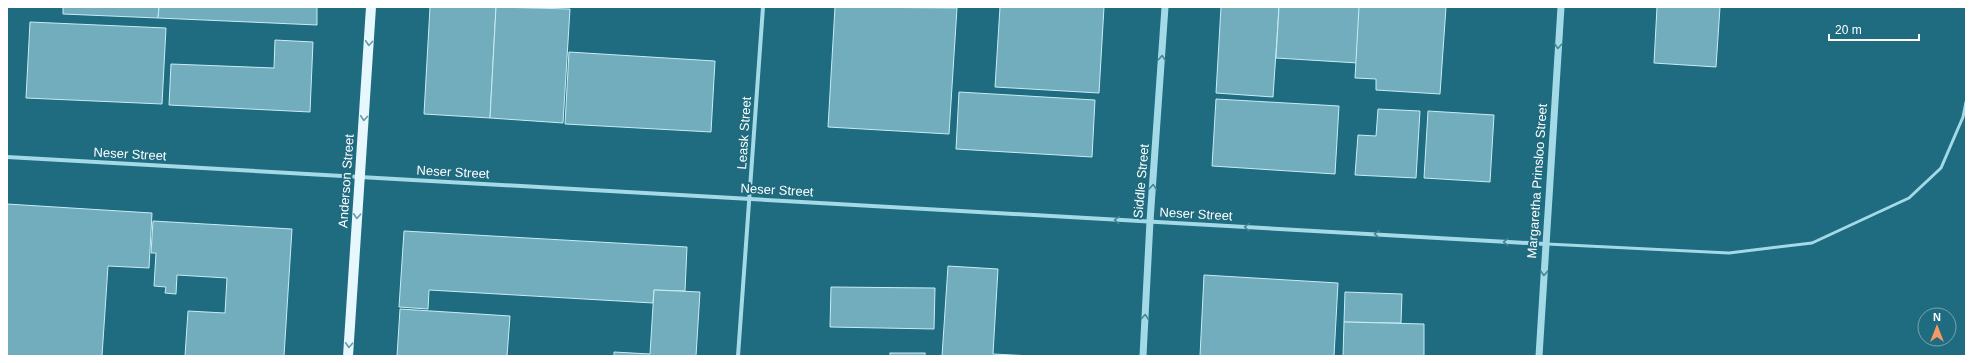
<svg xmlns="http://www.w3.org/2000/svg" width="1973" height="363" viewBox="0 0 1973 363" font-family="Arial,sans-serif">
	<rect width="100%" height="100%" fill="#1f6b7f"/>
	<g fill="#71adbc" stroke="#c7edf6">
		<polygon points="63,7 159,7 158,18 63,14"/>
		<polygon points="159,7 317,7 317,25 158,18"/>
		<polygon points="430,7 496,7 490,118 424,114"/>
		<polygon points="496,7 570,9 563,123 490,118"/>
		<polygon points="835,7 957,8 949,134 828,127"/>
		<polygon points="1000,7 1104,7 1099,93 995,87"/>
		<polygon points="1221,7 1279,7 1273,97 1216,93"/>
		<polygon points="1279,7 1361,7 1358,63 1276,58"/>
		<polygon points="1359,7 1446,7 1440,94 1376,90 1376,79 1355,78"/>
		<polygon points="1657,7 1720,7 1716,67 1654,63"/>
		<polygon points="30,22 166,28 162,104 26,98"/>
		<polygon points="275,40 313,42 310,112 169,105 171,64 274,68"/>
		<polygon points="569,52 715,61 711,132 565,124"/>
		<polygon points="959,92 1095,100 1092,157 956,149"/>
		<polygon points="1216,99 1339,106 1335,174 1212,166"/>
		<polygon points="1378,109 1420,111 1416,178 1355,175 1358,135 1376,136"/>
		<polygon points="1428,111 1494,115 1490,182 1424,178"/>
		<polygon points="7,204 152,213 149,268 108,266 102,356 7,356"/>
		<polygon points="153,221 292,229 284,356 185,356 188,311 225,313 227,278 177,275 176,294 165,293 166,287 154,286 156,253 151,253"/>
		<polygon points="404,231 687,247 685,291 654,290 653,303 429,290 428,309 399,307"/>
		<polygon points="948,266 998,269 993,354 1032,356 942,356"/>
		<polygon points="1204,275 1338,283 1334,356 1200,356"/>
		<polygon points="831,287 935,288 934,329 830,327"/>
		<polygon points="654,290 700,292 696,356 614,356 614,352 650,354"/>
		<polygon points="1345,292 1402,294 1401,323 1344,322"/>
		<polygon points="400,309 510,316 507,356 397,356"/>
		<polygon points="1344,322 1424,324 1424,356 1343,356"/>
		<rect x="890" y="353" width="35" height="3"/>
	</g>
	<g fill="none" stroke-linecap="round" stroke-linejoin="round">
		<polyline stroke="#a4dae8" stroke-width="3" points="1547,244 1729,253 1812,243 1909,198 1941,168 1963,117 1966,102"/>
		<g stroke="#a4dae8" stroke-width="4">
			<polyline points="7,157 1545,244"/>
			<polyline points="738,356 763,7"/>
		</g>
		<g stroke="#a4dae8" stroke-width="7">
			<polyline points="1143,356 1150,221 1165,7"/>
			<polyline points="1539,356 1561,7"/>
		</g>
		<polyline stroke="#e6f7fe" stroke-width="10" points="348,356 371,7"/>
	</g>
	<defs><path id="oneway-chevron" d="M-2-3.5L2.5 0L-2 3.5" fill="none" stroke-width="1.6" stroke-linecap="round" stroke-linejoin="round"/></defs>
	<g stroke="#659cab">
		<use href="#oneway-chevron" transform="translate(369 43) rotate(94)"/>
		<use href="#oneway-chevron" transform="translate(364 118) rotate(94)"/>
		<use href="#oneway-chevron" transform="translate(357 216) rotate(93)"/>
		<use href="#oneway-chevron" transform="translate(349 345) rotate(93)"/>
	</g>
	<g stroke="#408799">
		<use href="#oneway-chevron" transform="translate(1558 46) rotate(94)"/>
		<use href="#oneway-chevron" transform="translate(1162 58) rotate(-86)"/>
		<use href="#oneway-chevron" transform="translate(1153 187) rotate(-86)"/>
		<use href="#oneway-chevron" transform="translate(1117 220) rotate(-177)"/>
		<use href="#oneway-chevron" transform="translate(1247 227) rotate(-177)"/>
		<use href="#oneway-chevron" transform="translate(1377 234) rotate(-177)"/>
		<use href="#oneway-chevron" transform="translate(1506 242) rotate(-177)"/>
		<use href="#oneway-chevron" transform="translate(1544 273) rotate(93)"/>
		<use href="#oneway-chevron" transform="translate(1145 317) rotate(-86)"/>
	</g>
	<g text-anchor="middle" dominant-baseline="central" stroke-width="4" stroke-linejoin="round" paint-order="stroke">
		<g font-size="13" fill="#fff" stroke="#1f6b7f">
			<text transform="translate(744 133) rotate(-86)">Leask Street</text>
			<text transform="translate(130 154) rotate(3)">Neser Street</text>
			<text transform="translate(453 172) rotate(3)">Neser Street</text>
			<text transform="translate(346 181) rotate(-86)">Anderson Street</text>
			<text transform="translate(1141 181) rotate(-85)">Siddle Street</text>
			<text transform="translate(1537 181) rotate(-86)">Margaretha Prinsloo Street</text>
			<text transform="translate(777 190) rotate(3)">Neser Street</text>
			<text transform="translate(1196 214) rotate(3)">Neser Street</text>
		</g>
	</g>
	<rect width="1973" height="363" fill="none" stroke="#ffffff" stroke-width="16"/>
	<g transform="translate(1937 327)"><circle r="19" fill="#1f6b7f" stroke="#79a6b2"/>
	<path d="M0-3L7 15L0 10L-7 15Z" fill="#f69963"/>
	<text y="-6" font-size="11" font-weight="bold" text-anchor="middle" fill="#ffffff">N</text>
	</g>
	<path d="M1829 34v6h90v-6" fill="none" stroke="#ffffff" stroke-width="2"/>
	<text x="1835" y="34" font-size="12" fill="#ffffff" stroke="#1f6b7f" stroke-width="3" paint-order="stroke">20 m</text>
</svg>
